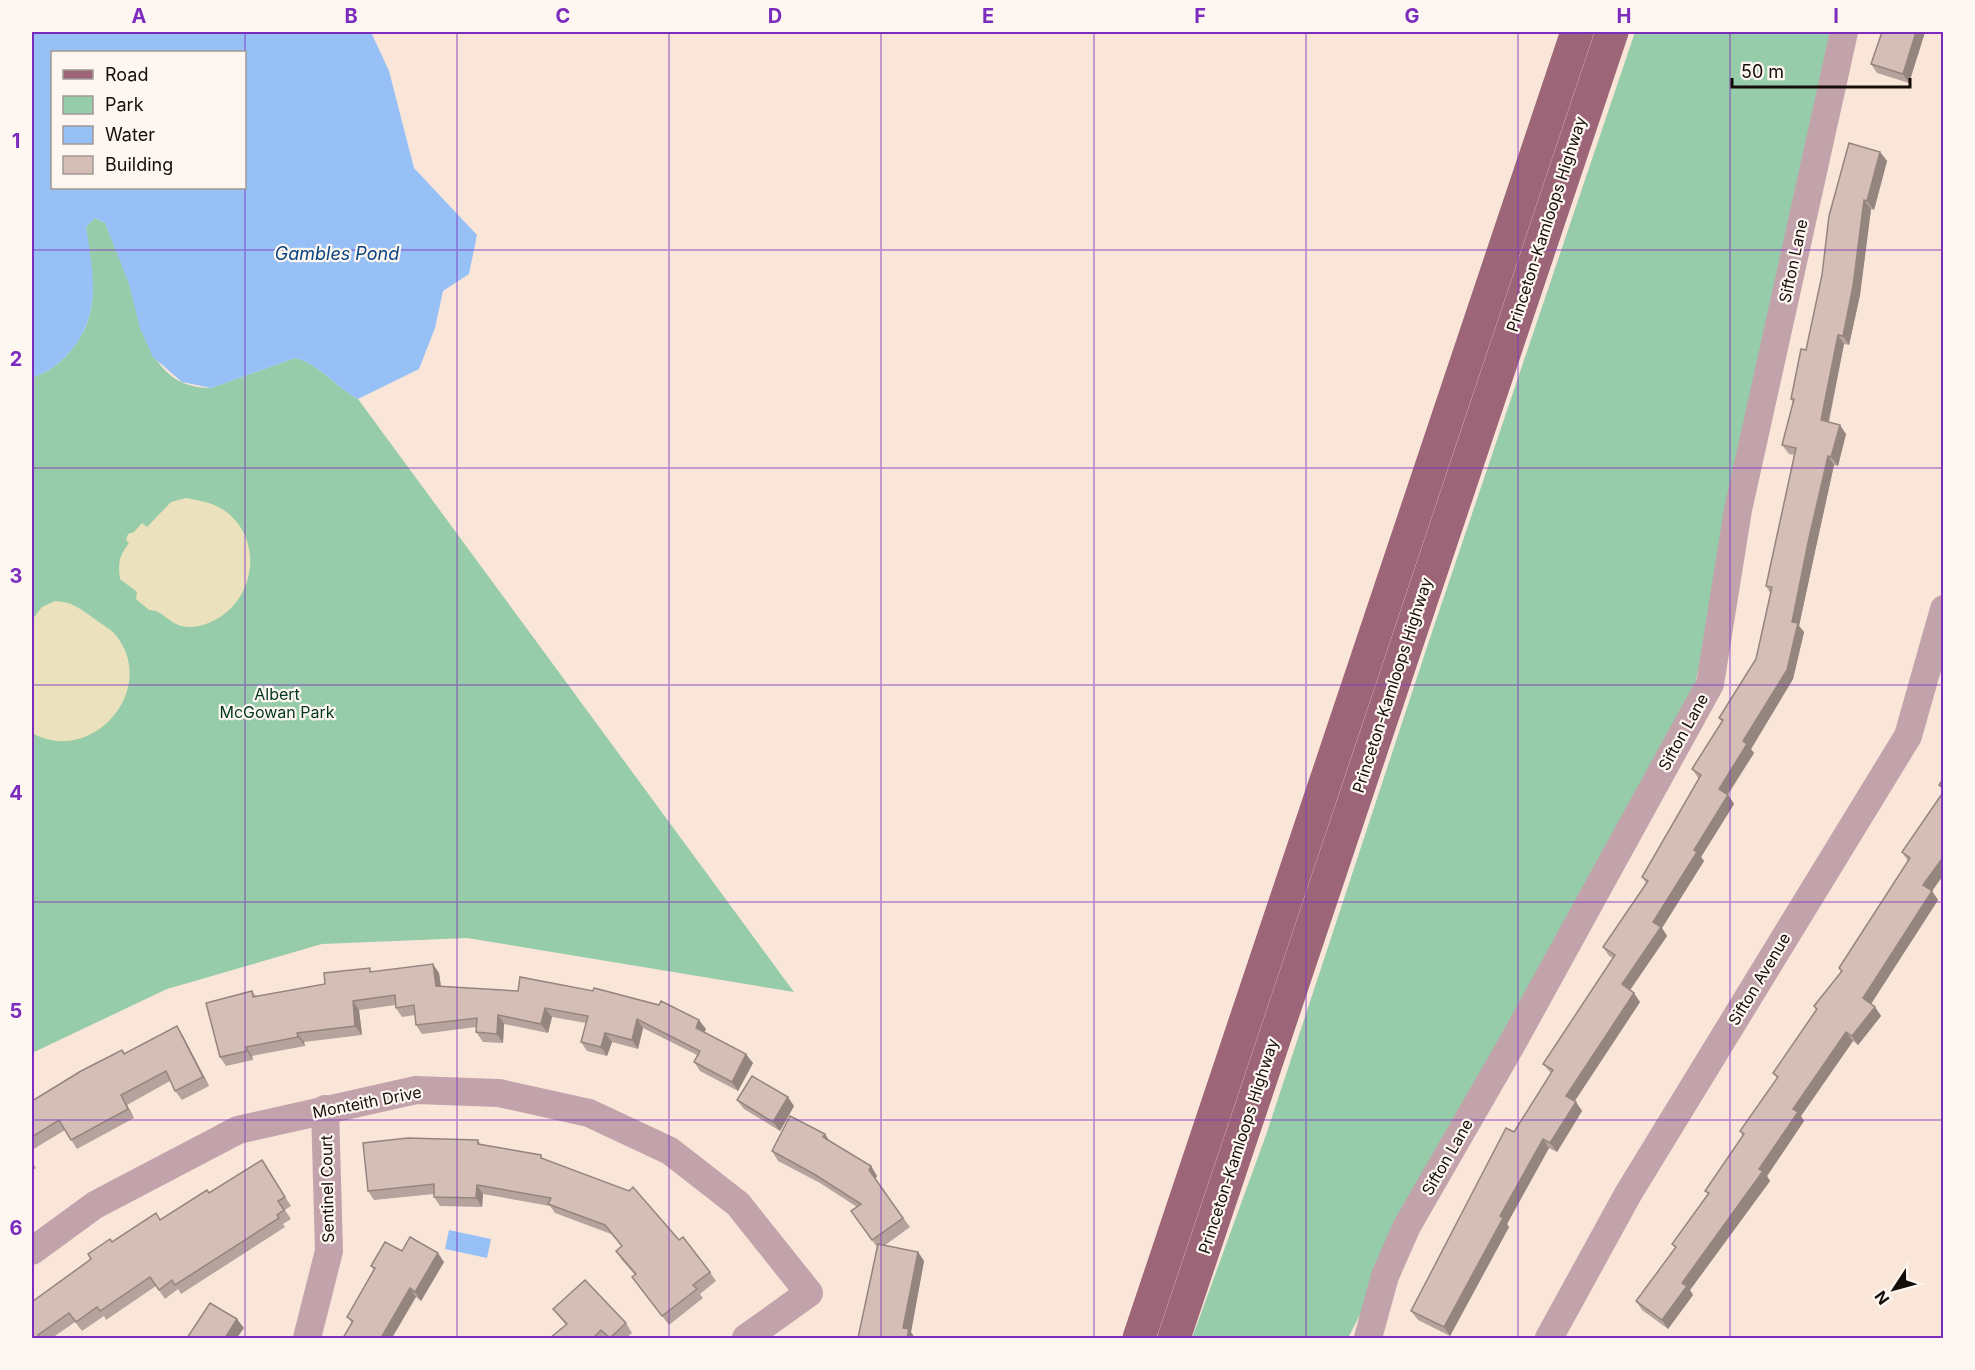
<svg xmlns="http://www.w3.org/2000/svg" width="1975" height="1370" viewBox="0 0 1975 1370" font-family="Inter,sans-serif">
	<rect width="100%" height="100%" fill="#fae6d8"/>
	<g fill="#97ccaa">
		<polygon points="1635,32 1839,32 1694,689 1521,1003 1348,1338 1192,1338 1266,1135 1429,641"/>
		<path d="M95,218L105,223C113,243 122,263 129,284C143,328 150,388 211,388L295,358C320,364 335,387 358,399L794,992L467,938L322,944L167,989L32,1053V378C49,372 61,363 73,348C103,310 91,272 86,227Z"/>
	</g>
	<g fill="#ebe1bc">
		<path d="M186,498C202,501 216,503 229,514C269,549 249,615 199,626C170,632 166,609 149,610L136,599L137,592L120,579C118,563 119,556 129,543L126,540L128,534L134,532L142,523L147,527L171,502Z"/>
		<path d="M55,601C73,602 81,609 96,620C101,624 109,628 114,633C161,687 93,767 32,733V620L42,607Z"/>
	</g>
	<g fill="#97c1f6" fill-rule="evenodd">
		<path d="M32,32H371L389,71L414,168L477,235L469,274L443,291L435,328L419,369L358,399C335,387 320,364 295,358L211,388L182,382L153,357L140,328L129,284L105,223L95,218L86,227C93,271 102,311 73,348C61,363 49,372 32,378ZM52,52H244V188H52Z"/>
		<polygon points="449,1230 491,1239 487,1258 445,1249"/>
	</g>
	<g fill="none" stroke-linecap="round" stroke-linejoin="round">
		<g stroke="#c2a3ac" stroke-width="28">
			<polyline points="32,1251 95,1205 238,1130 416,1090 499,1093 589,1113 670,1151 738,1204 809,1293 746,1338"/>
			<polyline points="307,1338 329,1251 325,1109"/>
			<polyline points="1368,1338 1385,1276 1407,1226 1513,1042 1710,684 1738,510 1844,32"/>
			<polyline points="1549,1338 1628,1194 1908,736 1944,609"/>
		</g>
		<g stroke="#9d6678" stroke-width="33">
			<polyline points="1139,1338 1577,32"/>
			<polyline points="1174,1338 1612,32"/>
		</g>
	</g>
	<g fill="#b7a39d">
		<polygon points="1882,32 1925,32 1909,83 1877,73 1871,64"/>
		<polygon points="1880,152 1887,161 1874,210 1871,209 1860,295 1849,345 1844,344 1829,422 1846,434 1838,466 1834,465 1816,547 1799,626 1804,632 1793,679 1751,749 1754,753 1728,795 1734,804 1701,857 1704,861 1662,928 1667,936 1630,990 1640,1002 1575,1101 1582,1111 1557,1152 1549,1148 1507,1224 1509,1227 1450,1336 1418,1320 1411,1311 1514,1132 1551,1073 1543,1064 1613,958 1609,956 1603,947 1646,883 1642,877 1699,779 1692,769 1722,722 1719,718 1756,659 1770,593 1766,586 1794,455 1789,454 1782,445 1793,402 1791,399 1806,350"/>
		<polygon points="1944,777 1944,874 1932,891 1938,900 1871,1004 1875,1007 1881,1016 1858,1045 1853,1041 1801,1116 1804,1121 1767,1176 1770,1181 1690,1290 1693,1295 1668,1329 1642,1310 1636,1301 1675,1248 1672,1244 1708,1194 1705,1191 1743,1136 1740,1131 1777,1078 1773,1073 1816,1010 1814,1006 1841,972 1839,968 1908,861 1902,852 1943,792 1939,785"/>
		<polygon points="372,972 439,973 441,986 706,1029 704,1032 753,1063 738,1091 700,1071 694,1062 697,1055 643,1028 638,1049 612,1042 607,1056 587,1051 581,1042 586,1023 552,1017 548,1033 504,1024 503,1043 483,1042 476,1032 476,1027 422,1034 416,1025 415,1015 402,1017 396,1008 396,1005 359,1010 362,1035 304,1042 305,1046 252,1056 253,1060 226,1066 220,1057 252,991 256,996 325,984"/>
		<polygon points="177,1026 183,1036 209,1086 182,1100 175,1091 170,1081 127,1105 134,1118 77,1149 65,1130 32,1150 32,1101 122,1050 125,1053"/>
		<polygon points="737,1100 794,1106 780,1131 744,1109"/>
		<polygon points="478,1140 481,1145 541,1155 543,1159 679,1240 710,1272 716,1281 700,1294 703,1298 669,1325 632,1277 635,1275 622,1260 616,1251 622,1246 611,1234 555,1213 550,1206 483,1194 482,1207 440,1206 434,1197 434,1194 374,1200 368,1191"/>
		<polygon points="831,1142 871,1166 877,1176 875,1179 910,1227 884,1246 918,1252 924,1261 911,1332 858,1338 877,1247 851,1211 857,1207 820,1183 778,1161 772,1151"/>
		<polygon points="262,1160 291,1206 285,1210 291,1219 283,1224 285,1227 181,1294 178,1289 165,1299 156,1286 106,1320 104,1316 82,1331 75,1322 52,1338 32,1338 91,1259 112,1242 161,1220 209,1193"/>
		<polygon points="32,1162 36,1168 32,1171"/>
		<polygon points="402,1251 444,1262 421,1301 416,1297 352,1323 347,1317 374,1270 371,1266"/>
		<polygon points="553,1309 626,1323 632,1333 626,1338 550,1338 566,1325"/>
	</g>
	<g fill="#95857f">
		<polygon points="1916,32 1925,32 1909,83 1903,74"/>
		<polygon points="1880,152 1887,161 1874,210 1867,201"/>
		<polygon points="1864,200 1871,209 1860,295 1849,345 1843,336"/>
		<polygon points="1838,335 1844,344 1827,429 1821,420"/>
		<polygon points="1840,425 1846,434 1838,466 1831,457"/>
		<polygon points="1828,456 1834,465 1816,547 1799,626 1804,632 1793,679 1751,749 1754,753 1725,798 1719,789 1743,741 1792,622 1809,538"/>
		<polygon points="1728,795 1734,804 1701,857 1704,861 1662,928 1667,936 1628,993 1622,984 1653,922 1694,850"/>
		<polygon points="1944,856 1944,874 1930,894 1923,885"/>
		<polygon points="1932,891 1938,900 1869,1007 1863,998"/>
		<polygon points="433,964 439,973 442,995 436,986"/>
		<polygon points="1634,993 1640,1002 1572,1105 1566,1096"/>
		<polygon points="353,1001 359,1010 362,1035 355,1026"/>
		<polygon points="1875,1007 1881,1016 1858,1045 1852,1036"/>
		<polygon points="545,1008 552,1017 548,1033 541,1024"/>
		<polygon points="498,1015 504,1024 503,1043 497,1034"/>
		<polygon points="637,1019 643,1028 638,1049 632,1040"/>
		<polygon points="699,1020 706,1029 702,1037 696,1028"/>
		<polygon points="177,1026 183,1036 209,1086 203,1077"/>
		<polygon points="1846,1032 1853,1041 1801,1116 1804,1121 1767,1176 1770,1181 1690,1290 1693,1295 1668,1329 1662,1320 1682,1283 1759,1169 1793,1109"/>
		<polygon points="297,1033 304,1042 305,1046 298,1037"/>
		<polygon points="605,1033 612,1042 607,1056 601,1047"/>
		<polygon points="246,1047 252,1056 253,1060 247,1051"/>
		<polygon points="746,1054 753,1063 738,1091 732,1082"/>
		<polygon points="121,1095 127,1105 134,1118 128,1109"/>
		<polygon points="788,1097 794,1106 780,1131 773,1122"/>
		<polygon points="1576,1102 1582,1111 1557,1152 1550,1143"/>
		<polygon points="825,1134 831,1143 823,1137"/>
		<polygon points="1543,1139 1549,1148 1507,1224 1509,1227 1450,1336 1444,1327 1500,1216"/>
		<polygon points="871,1166 877,1176 875,1179 869,1170"/>
		<polygon points="477,1185 483,1194 482,1207 476,1198"/>
		<polygon points="918,1252 924,1261 911,1332 915,1338 907,1338 903,1328"/>
		<polygon points="438,1253 444,1262 421,1301 415,1292"/>
		<polygon points="410,1288 416,1297 392,1338 381,1338"/>
		<polygon points="237,1319 244,1328 237,1338 225,1338"/>
	</g>
	<g fill="#d5beb6" stroke="#95857f" stroke-width="1.5">
		<polygon points="1882,32 1916,32 1903,74 1871,64"/>
		<polygon points="1849,143 1880,152 1867,201 1864,200 1853,286 1843,336 1838,335 1821,420 1840,425 1831,457 1828,456 1809,538 1792,622 1798,623 1787,670 1743,741 1747,744 1719,789 1728,795 1694,850 1697,852 1653,922 1661,927 1622,984 1634,993 1566,1096 1576,1102 1550,1143 1543,1139 1500,1216 1503,1218 1444,1327 1411,1311 1506,1128 1514,1132 1553,1070 1543,1064 1615,955 1603,947 1648,881 1642,877 1701,775 1692,769 1723,720 1719,718 1756,659 1772,587 1766,586 1796,448 1782,445 1794,399 1791,399 1801,349 1806,350 1822,275 1829,216"/>
		<polygon points="1944,777 1944,788 1939,785"/>
		<polygon points="1944,791 1944,856 1923,885 1932,891 1863,998 1875,1007 1852,1036 1846,1032 1793,1109 1798,1112 1759,1169 1763,1171 1682,1283 1687,1286 1662,1320 1636,1301 1676,1247 1672,1244 1709,1193 1705,1191 1744,1134 1740,1131 1778,1077 1773,1073 1817,1009 1814,1006 1842,971 1839,968 1910,858 1902,852"/>
		<polygon points="433,964 436,986 518,991 520,977 593,991 594,988 659,1005 661,1001 699,1020 696,1028 746,1054 732,1082 694,1062 700,1051 637,1019 632,1040 605,1033 601,1047 581,1042 588,1016 545,1008 541,1024 498,1015 497,1034 476,1032 477,1018 416,1025 414,1005 396,1008 395,995 353,1001 355,1026 297,1033 298,1037 246,1047 247,1051 220,1057 206,1003 252,991 253,997 325,984 324,973 370,968 370,972"/>
		<polygon points="177,1026 203,1077 175,1091 166,1071 121,1095 128,1109 71,1140 59,1120 32,1137 32,1101 81,1071 122,1050 124,1054"/>
		<polygon points="752,1076 788,1097 773,1122 737,1100"/>
		<polygon points="790,1116 825,1134 823,1137 871,1166 869,1170 903,1218 872,1240 851,1211 861,1204 814,1174 772,1151"/>
		<polygon points="408,1138 478,1140 478,1144 541,1155 541,1158 629,1191 633,1187 679,1240 683,1237 710,1272 693,1285 697,1289 662,1316 632,1277 636,1274 616,1251 622,1246 605,1225 548,1204 551,1198 477,1185 476,1198 434,1197 434,1184 368,1191 363,1143"/>
		<polygon points="262,1160 285,1197 278,1201 284,1210 277,1215 279,1218 175,1285 172,1280 159,1290 150,1277 100,1311 97,1307 76,1322 69,1313 38,1335 40,1338 32,1338 32,1302 91,1259 88,1254 110,1239 112,1242 156,1213 160,1220 207,1190 209,1193"/>
		<polygon points="410,1237 438,1253 415,1292 410,1288 381,1338 343,1338 353,1321 347,1317 375,1268 371,1266 385,1242 402,1251"/>
		<polygon points="878,1244 918,1252 903,1328 909,1329 907,1338 858,1338"/>
		<polygon points="585,1280 626,1323 610,1338 601,1330 593,1338 550,1338 567,1324 553,1309"/>
		<polygon points="210,1303 237,1319 225,1338 187,1338"/>
	</g>
	<path fill="none" stroke="#7b2cbf" stroke-width="1.5" stroke-opacity="0.55" d="M245,32V1338M457,32V1338M669,32V1338M881,32V1338M1094,32V1338M1306,32V1338M1518,32V1338M1730,32V1338M32,250H1944M32,468H1944M32,685H1944M32,902H1944M32,1120H1944"/>
	<g text-anchor="middle" dominant-baseline="central" stroke-width="4.5" stroke-linejoin="round" paint-order="stroke">
		<g font-size="16" fill="#140d09" stroke="#fef6f0">
			<text transform="translate(1546 224) rotate(-72)">Princeton-Kamloops Highway</text>
			<text transform="translate(1793 261) rotate(-78)">Sifton Lane</text>
			<text transform="translate(1392 685) rotate(-72)">Princeton-Kamloops Highway</text>
			<text transform="translate(1683 732) rotate(-61)">Sifton Lane</text>
			<text transform="translate(1759 979) rotate(-59)">Sifton Avenue</text>
			<text transform="translate(367 1102) rotate(-11)">Monteith Drive</text>
			<text transform="translate(1238 1146) rotate(-72)">Princeton-Kamloops Highway</text>
			<text transform="translate(1447 1157) rotate(-60)">Sifton Lane</text>
			<text transform="translate(327 1189) rotate(-91)">Sentinel Court</text>
		</g>
		<g font-size="16" fill="#01371e" stroke="#fef6f0">
			<text x="277" y="694">Albert<tspan x="277" dy="18">McGowan Park</tspan></text>
		</g>
		<g font-size="18" font-style="italic" fill="#094481" stroke="#fef6f0">
			<text x="337" y="253">Gambles Pond</text>
		</g>
	</g>
	<rect width="1975" height="1370" fill="none" stroke="#fef6f0" stroke-width="66"/>
	<rect x="51" y="51" width="195" height="138" fill="#fef6f0" stroke="#a09994" stroke-width="1.5"/>
	<rect x="63" y="70" width="30" height="9" fill="#9d6678" stroke="#a09994" stroke-width="1.5"/>
	<text x="105" y="81" font-size="18" fill="#140d09">Road</text>
	<rect x="63" y="96" width="30" height="18" fill="#97ccaa" stroke="#a09994" stroke-width="1.5"/>
	<text x="105" y="111" font-size="18" fill="#140d09">Park</text>
	<rect x="63" y="126" width="30" height="18" fill="#97c1f6" stroke="#a09994" stroke-width="1.5"/>
	<text x="105" y="141" font-size="18" fill="#140d09">Water</text>
	<rect x="63" y="156" width="30" height="18" fill="#d5beb6" stroke="#a09994" stroke-width="1.5"/>
	<text x="105" y="171" font-size="18" fill="#140d09">Building</text>
	<g transform="translate(1894 1289) rotate(234)" stroke="#fef6f0" stroke-width="4.5" paint-order="stroke">
	<path d="M0-4.5L10 22L0 15L-10 22Z" fill="#140d09"/>
	<text y="-9" font-size="16" font-weight="bold" text-anchor="middle" fill="#140d09">N</text>
	</g>
	<path d="M1732 78v9h178v-9" fill="none" stroke="#140d09" stroke-width="3"/>
	<text x="1741" y="78" font-size="18" fill="#140d09" stroke="#fef6f0" stroke-width="4.5" paint-order="stroke">50 m</text>
	<rect x="33" y="33" width="1909" height="1304" fill="none" stroke="#7b2cbf" stroke-width="2"/>
	<g font-size="20" text-anchor="middle" font-weight="bold" fill="#7b2cbf">
		<text x="139" y="23">A</text>
		<text x="351" y="23">B</text>
		<text x="563" y="23">C</text>
		<text x="775" y="23">D</text>
		<text x="988" y="23">E</text>
		<text x="1200" y="23">F</text>
		<text x="1412" y="23">G</text>
		<text x="1624" y="23">H</text>
		<text x="1836" y="23">I</text>
		<text x="16" y="148">1</text>
		<text x="16" y="366">2</text>
		<text x="16" y="583">3</text>
		<text x="16" y="800">4</text>
		<text x="16" y="1018">5</text>
		<text x="16" y="1235">6</text>
	</g>
</svg>
